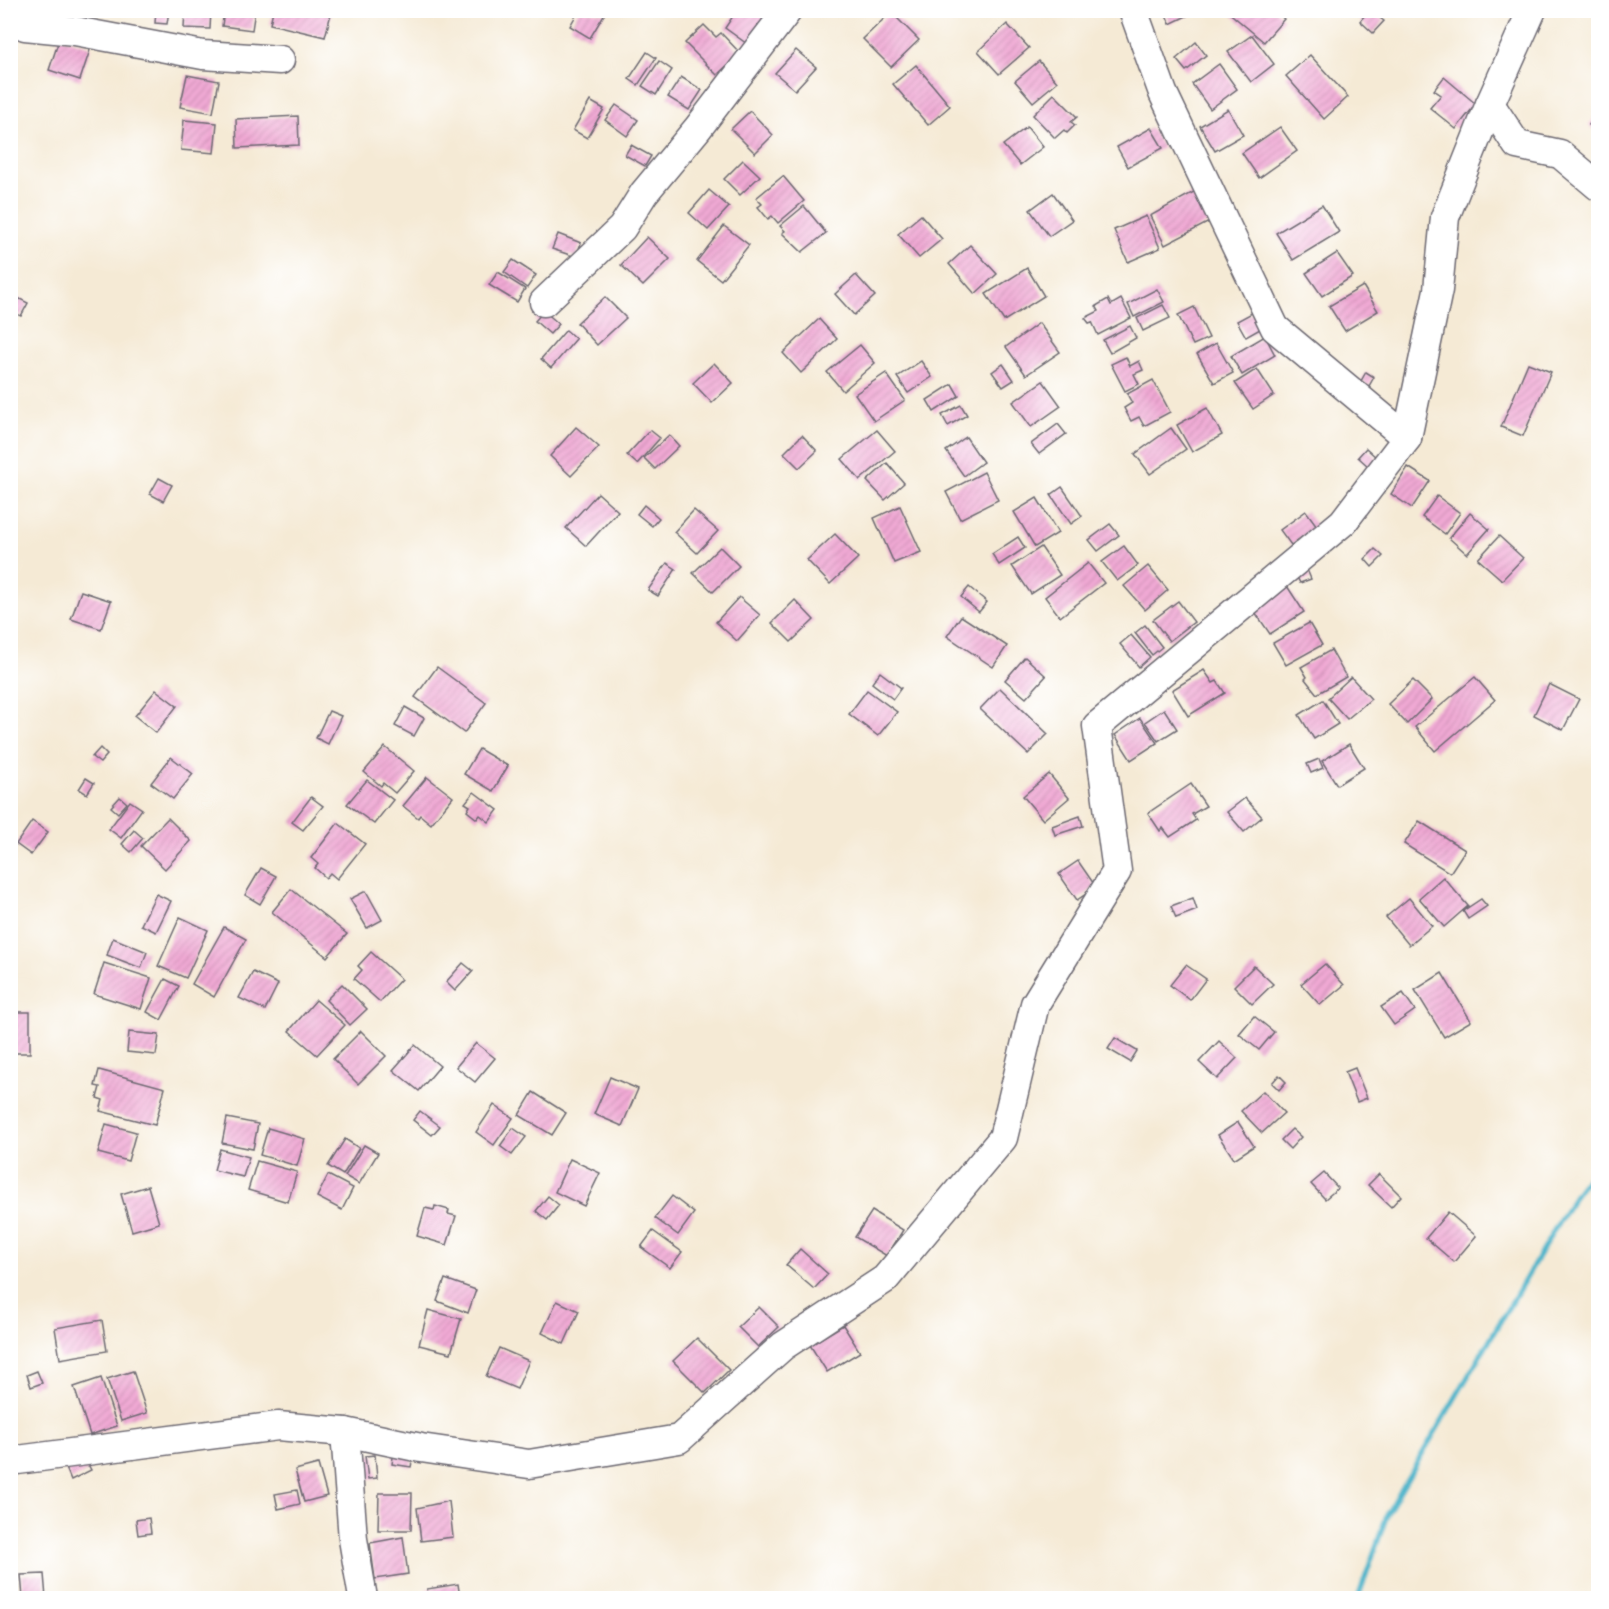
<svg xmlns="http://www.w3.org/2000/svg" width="1609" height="1609" viewBox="0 0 1609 1609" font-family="Delius,sans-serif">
	<defs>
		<pattern id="building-hatch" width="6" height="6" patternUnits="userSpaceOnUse" patternTransform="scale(1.5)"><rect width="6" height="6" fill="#f0a9d4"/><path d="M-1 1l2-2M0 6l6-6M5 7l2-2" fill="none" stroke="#ce91b7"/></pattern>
	</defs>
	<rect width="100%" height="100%" fill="#fff"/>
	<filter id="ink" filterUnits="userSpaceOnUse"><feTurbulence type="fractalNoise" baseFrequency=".0167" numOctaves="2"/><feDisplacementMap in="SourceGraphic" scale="12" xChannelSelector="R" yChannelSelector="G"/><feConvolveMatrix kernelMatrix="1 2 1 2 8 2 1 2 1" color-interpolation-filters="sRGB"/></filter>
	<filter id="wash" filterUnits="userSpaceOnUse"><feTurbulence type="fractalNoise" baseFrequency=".008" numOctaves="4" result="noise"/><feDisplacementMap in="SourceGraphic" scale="24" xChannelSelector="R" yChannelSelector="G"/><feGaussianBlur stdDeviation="1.35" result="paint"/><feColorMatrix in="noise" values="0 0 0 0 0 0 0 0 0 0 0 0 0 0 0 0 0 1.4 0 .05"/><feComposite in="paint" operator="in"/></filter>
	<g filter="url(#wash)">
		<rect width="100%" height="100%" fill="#f5ead5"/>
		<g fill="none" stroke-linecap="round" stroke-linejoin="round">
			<polyline stroke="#4bb4ca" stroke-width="5" points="1358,1598 1388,1512 1576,1193 1598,1164"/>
		</g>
		<g id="blocks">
			<g fill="url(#building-hatch)">
				<polygon points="156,10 169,10 167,24 155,23"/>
				<polygon points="185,10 211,10 210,29 184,28"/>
				<polygon points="224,10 255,10 252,30 222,26"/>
				<polygon points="273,10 332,10 325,37 270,24"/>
				<polygon points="579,10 605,13 590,38 570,26"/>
				<polygon points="737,10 769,10 773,14 750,46 725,28"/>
				<polygon points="1164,10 1199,10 1170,24"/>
				<polygon points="1226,10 1275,10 1284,19 1264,42"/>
				<polygon points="1369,10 1384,21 1373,33 1360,21"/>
				<polygon points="891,12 919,40 891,67 863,39"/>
				<polygon points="1007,24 1029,48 999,74 978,51"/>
				<polygon points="704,25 716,37 721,33 740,53 717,75 685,43"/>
				<polygon points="1252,35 1274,64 1251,82 1228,52"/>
				<polygon points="60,37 91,47 80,80 49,70"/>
				<polygon points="1196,42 1206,55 1186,71 1176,59"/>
				<polygon points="796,50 816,67 795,90 775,73"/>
				<polygon points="647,52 656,58 638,85 629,79"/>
				<polygon points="1310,55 1348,97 1324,119 1286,76"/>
				<polygon points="659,61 672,70 656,95 642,86"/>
				<polygon points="1039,61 1057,82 1033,102 1015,81"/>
				<polygon points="1219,64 1237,89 1210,109 1192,84"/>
				<polygon points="916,65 950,106 928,125 893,84"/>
				<polygon points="187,75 219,81 213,113 180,107"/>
				<polygon points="681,77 702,90 689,110 668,97"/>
				<polygon points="1444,77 1476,104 1456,129 1430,108 1441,95 1434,90"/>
				<polygon points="1054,94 1077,117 1071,122 1075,125 1067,133 1064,130 1055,138 1033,115"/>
				<polygon points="590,101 604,109 587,138 573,130"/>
				<polygon points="616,105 638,120 627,136 605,120"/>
				<polygon points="1228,109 1243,135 1215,151 1200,126"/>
				<polygon points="750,111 773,135 755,153 731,129"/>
				<polygon points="1598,113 1598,133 1589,125"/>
				<polygon points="298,116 299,145 237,148 236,119"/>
				<polygon points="184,120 217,123 214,153 181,150"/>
				<polygon points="1027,127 1043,147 1020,165 1003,145"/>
				<polygon points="1280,127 1297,151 1259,178 1242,153"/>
				<polygon points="1151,128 1163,148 1128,167 1117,147"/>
				<polygon points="631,145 651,156 645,166 625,155"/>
				<polygon points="743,160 760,176 740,195 724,179"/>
				<polygon points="783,176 804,201 778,223 772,216 768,219 758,207 762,204 756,198"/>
				<polygon points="1201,188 1217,218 1165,245 1150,216"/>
				<polygon points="709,190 729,207 708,230 689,213"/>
				<polygon points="1053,193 1072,220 1049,236 1030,210"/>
				<polygon points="1322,205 1339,232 1293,260 1276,233"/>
				<polygon points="804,206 826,233 802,252 782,233 785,231 780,226"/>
				<polygon points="921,215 942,239 919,258 898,234"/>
				<polygon points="1146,216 1160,248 1128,262 1114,230"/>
				<polygon points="724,226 749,245 721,280 697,261"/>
				<polygon points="558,234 581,243 576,257 552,249"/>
				<polygon points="647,237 670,259 643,286 621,265"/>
				<polygon points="970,245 997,274 975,294 949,264"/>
				<polygon points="1337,253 1353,276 1322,296 1306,273"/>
				<polygon points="513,260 536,275 527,288 504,272"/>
				<polygon points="1027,268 1044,296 1004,321 986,294"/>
				<polygon points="498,272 525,289 517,302 489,285"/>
				<polygon points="856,275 875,296 854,315 835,294"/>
				<polygon points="1363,286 1378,311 1345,331 1329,306"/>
				<polygon points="1157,289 1164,302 1134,317 1128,304"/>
				<polygon points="10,294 28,303 21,316 10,311"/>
				<polygon points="605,297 626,318 597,345 577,323"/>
				<polygon points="1108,299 1111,305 1121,299 1131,318 1098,335 1092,322 1089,323 1085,318 1099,311 1096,306"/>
				<polygon points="1163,305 1170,318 1143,331 1137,318"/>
				<polygon points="1194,307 1209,338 1193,345 1178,315"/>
				<polygon points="1261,308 1269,324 1246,337 1237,321"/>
				<polygon points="544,311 559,324 550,334 535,321"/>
				<polygon points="819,319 837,339 801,373 783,353"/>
				<polygon points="1039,323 1060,352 1026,375 1006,347"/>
				<polygon points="1130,326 1136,338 1110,353 1103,340"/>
				<polygon points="566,330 576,339 551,368 541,359"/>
				<polygon points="1265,336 1275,355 1242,375 1231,356"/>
				<polygon points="1216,343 1233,373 1214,383 1197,354"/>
				<polygon points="860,345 875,363 843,391 827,372"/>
				<polygon points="1126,357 1130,366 1139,361 1143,370 1134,374 1139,384 1125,391 1111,364"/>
				<polygon points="921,361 932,377 908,393 897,377"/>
				<polygon points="714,363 733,383 712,403 693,383"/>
				<polygon points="1528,363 1551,372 1523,436 1501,427"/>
				<polygon points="1003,364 1014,380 1003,387 992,372"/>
				<polygon points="1257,369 1274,395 1253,409 1235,383"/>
				<polygon points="1366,372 1374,377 1369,386 1361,381"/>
				<polygon points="886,373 905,400 874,421 855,394"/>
				<polygon points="1153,380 1170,412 1144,426 1139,417 1131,421 1124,408 1132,403 1127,394"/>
				<polygon points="1043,381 1061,406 1031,427 1013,402"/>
				<polygon points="952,384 959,396 934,412 927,400"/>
				<polygon points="961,405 967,415 948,426 942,415"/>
				<polygon points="1207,408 1222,435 1192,452 1177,425"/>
				<polygon points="1058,424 1066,434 1039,454 1031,444"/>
				<polygon points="576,427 599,447 571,476 550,456"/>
				<polygon points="1171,428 1186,449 1150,474 1135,454"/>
				<polygon points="650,430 660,438 637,464 627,455"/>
				<polygon points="877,430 895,451 860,480 842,459"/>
				<polygon points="669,435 679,446 655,469 644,458"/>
				<polygon points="802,435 817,451 799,468 784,453"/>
				<polygon points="966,437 983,462 964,476 946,451"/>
				<polygon points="1366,448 1377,458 1369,467 1358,457"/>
				<polygon points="887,463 904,483 885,500 867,481"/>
				<polygon points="1408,467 1430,481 1412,508 1391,494"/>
				<polygon points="984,472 998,500 960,519 946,492"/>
				<polygon points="159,478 172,485 163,501 150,494"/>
				<polygon points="1062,487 1082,516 1071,524 1051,495"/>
				<polygon points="598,493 618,511 586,546 566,528"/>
				<polygon points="1437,496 1460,513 1445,534 1422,517"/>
				<polygon points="1037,498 1058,533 1035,547 1014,512"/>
				<polygon points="644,505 659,518 652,526 637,514"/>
				<polygon points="900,506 921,552 894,563 874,518"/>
				<polygon points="694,510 718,531 697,553 674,532"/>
				<polygon points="1306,511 1317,526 1291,545 1280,530"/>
				<polygon points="1470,513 1489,529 1467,554 1449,538"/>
				<polygon points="1110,524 1119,535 1098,551 1089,540"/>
				<polygon points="835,534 858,558 830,584 807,560"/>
				<polygon points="1499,536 1523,558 1502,580 1478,559"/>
				<polygon points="1018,537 1025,548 999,565 992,554"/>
				<polygon points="1124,546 1138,565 1117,581 1102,562"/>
				<polygon points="720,547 739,566 713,592 693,573"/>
				<polygon points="1041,547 1060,575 1031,594 1012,566"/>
				<polygon points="1375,549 1383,556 1372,567 1365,559"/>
				<polygon points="667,563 676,569 658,596 648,590"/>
				<polygon points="1088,563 1104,583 1060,617 1045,597"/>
				<polygon points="1305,565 1311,579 1300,583 1294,571"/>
				<polygon points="1148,566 1168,590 1145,610 1124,586"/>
				<polygon points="1287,586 1304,612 1270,634 1253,609"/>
				<polygon points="969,587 987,602 979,612 961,597"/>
				<polygon points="81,591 111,601 101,629 71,619"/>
				<polygon points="739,597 760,615 737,641 716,622"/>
				<polygon points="795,600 814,620 791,642 772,623"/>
				<polygon points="1178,601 1194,622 1169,641 1153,620"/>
				<polygon points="961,616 1007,646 993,667 947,636"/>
				<polygon points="1309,623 1322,645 1286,665 1273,643"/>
				<polygon points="1145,625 1162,647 1152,655 1135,633"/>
				<polygon points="1131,635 1150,657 1139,667 1120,644"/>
				<polygon points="1331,650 1346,677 1317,694 1305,679 1307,677 1301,667"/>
				<polygon points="1025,657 1046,676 1026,698 1005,680"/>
				<polygon points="437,667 486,703 464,733 415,697"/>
				<polygon points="1204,670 1213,683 1217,681 1225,693 1188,716 1172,690"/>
				<polygon points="880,672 901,688 893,699 872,683"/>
				<polygon points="1351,677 1371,699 1347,719 1328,698"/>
				<polygon points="1475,677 1495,700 1435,751 1415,727"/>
				<polygon points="1413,680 1432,699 1407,724 1388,704"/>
				<polygon points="1549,684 1579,699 1563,730 1534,715"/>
				<polygon points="1000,688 1048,734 1028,754 980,709"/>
				<polygon points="156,690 177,706 156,733 135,716"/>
				<polygon points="867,690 897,712 878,736 849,714"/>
				<polygon points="1323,700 1338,724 1314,739 1299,715"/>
				<polygon points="405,707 424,718 414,736 395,726"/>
				<polygon points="1164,709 1177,729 1158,741 1145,722"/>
				<polygon points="329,711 341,716 328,744 316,738"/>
				<polygon points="1140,718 1157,743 1131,760 1115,735"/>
				<polygon points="1349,744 1364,768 1337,785 1322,761"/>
				<polygon points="385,747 414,771 395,793 383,783 381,786 364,772"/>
				<polygon points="100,748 107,755 100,763 92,757"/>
				<polygon points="479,749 508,766 493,791 464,774"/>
				<polygon points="171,757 193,774 173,799 151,783"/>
				<polygon points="1319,759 1323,768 1311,773 1307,764"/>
				<polygon points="1049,774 1069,798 1043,820 1023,796"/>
				<polygon points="427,777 453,797 431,824 420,815 418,818 403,806"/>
				<polygon points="86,778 94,783 87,794 79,789"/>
				<polygon points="367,780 393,800 374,824 347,804"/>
				<polygon points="1191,784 1206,806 1192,814 1196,820 1170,837 1163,828 1160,831 1148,813"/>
				<polygon points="474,792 498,810 489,822 480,815 477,819 467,811 470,806 465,803"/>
				<polygon points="120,797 127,803 118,813 111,807"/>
				<polygon points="311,797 323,806 303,830 292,822"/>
				<polygon points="1245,798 1262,817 1244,832 1227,812"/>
				<polygon points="130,801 142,809 121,838 109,829"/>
				<polygon points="1080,816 1083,826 1055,835 1052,826"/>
				<polygon points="168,818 191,841 165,869 141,846"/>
				<polygon points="32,821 48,832 31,855 16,844"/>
				<polygon points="1419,821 1465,850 1450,873 1404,844"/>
				<polygon points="338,823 365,844 337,879 330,873 326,878 315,868 318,864 311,858"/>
				<polygon points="134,830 143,838 131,852 122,844"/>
				<polygon points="1078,861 1096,887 1077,900 1059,874"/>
				<polygon points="261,868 276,876 260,904 245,895"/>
				<polygon points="1443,877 1468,906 1444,927 1419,898"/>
				<polygon points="291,889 347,934 327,957 272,912"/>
				<polygon points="366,891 382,920 367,928 350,899"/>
				<polygon points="156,894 171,901 156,932 141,925"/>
				<polygon points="1193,898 1197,910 1176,918 1171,906"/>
				<polygon points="1409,898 1432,926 1409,945 1386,917"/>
				<polygon points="1481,899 1487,906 1468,919 1463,911"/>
				<polygon points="180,917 208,930 186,978 158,966"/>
				<polygon points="224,927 246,939 214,997 192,984"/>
				<polygon points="113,938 147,952 141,968 107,955"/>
				<polygon points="371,952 401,979 380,1002 354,979 362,970 358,966"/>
				<polygon points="104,963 151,978 141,1009 94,994"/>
				<polygon points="463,963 473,971 455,991 446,982"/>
				<polygon points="1325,964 1344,985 1320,1005 1301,984"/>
				<polygon points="1186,965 1206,979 1190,1000 1170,985"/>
				<polygon points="1254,966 1273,984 1252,1004 1234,986"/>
				<polygon points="253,972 278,984 265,1010 239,998"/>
				<polygon points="1442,973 1471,1021 1444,1037 1415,990"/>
				<polygon points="165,979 179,986 161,1020 147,1012"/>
				<polygon points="342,984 367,1009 350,1025 326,1000"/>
				<polygon points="1403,993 1415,1010 1394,1025 1381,1007"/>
				<polygon points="316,1000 345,1025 317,1055 289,1031"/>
				<rect x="10" y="1012" width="20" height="41"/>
				<polygon points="1254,1016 1274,1032 1259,1050 1239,1034"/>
				<polygon points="361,1031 386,1056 358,1084 333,1059"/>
				<polygon points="129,1032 159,1035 156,1055 127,1052"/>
				<polygon points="1115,1038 1137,1051 1130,1062 1108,1049"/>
				<polygon points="1219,1041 1237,1058 1217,1079 1199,1062"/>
				<polygon points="476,1043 495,1058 475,1082 456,1067"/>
				<polygon points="415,1045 440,1066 419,1091 393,1070"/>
				<polygon points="1355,1068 1367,1098 1357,1102 1345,1072"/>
				<polygon points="99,1070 165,1088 155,1125 100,1111 103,1100 97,1098 100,1087 95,1086"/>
				<polygon points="1279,1075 1286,1082 1279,1090 1272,1083"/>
				<polygon points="610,1077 638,1089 622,1126 594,1114"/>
				<polygon points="1263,1091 1284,1113 1262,1133 1241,1111"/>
				<polygon points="533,1092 566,1113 552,1135 519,1115"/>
				<polygon points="494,1105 513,1118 494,1145 476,1132"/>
				<polygon points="420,1111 440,1126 432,1135 413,1120"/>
				<polygon points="227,1118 258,1124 253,1149 222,1143"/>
				<polygon points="1238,1122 1254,1146 1234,1159 1218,1135"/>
				<polygon points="106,1124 136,1132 128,1161 98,1153"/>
				<polygon points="268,1128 305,1139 297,1166 260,1155"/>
				<polygon points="513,1128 526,1137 512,1155 500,1146"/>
				<polygon points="1292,1129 1301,1137 1290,1149 1281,1140"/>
				<polygon points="345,1139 359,1148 343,1175 328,1166"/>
				<polygon points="364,1145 378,1153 359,1184 345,1176"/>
				<polygon points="220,1149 249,1157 243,1177 214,1170"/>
				<polygon points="570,1159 600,1173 584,1206 555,1192"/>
				<polygon points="257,1161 297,1172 288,1202 248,1190"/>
				<polygon points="1324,1173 1338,1188 1325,1199 1311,1184"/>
				<polygon points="1379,1174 1401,1196 1391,1207 1368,1185"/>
				<polygon points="328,1175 353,1188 342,1210 317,1197"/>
				<polygon points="148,1186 159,1223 132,1231 121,1194"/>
				<polygon points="548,1196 559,1205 547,1220 536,1211"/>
				<polygon points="672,1196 694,1213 678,1235 655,1218"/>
				<polygon points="435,1206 449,1210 448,1214 456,1216 447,1245 417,1236 425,1208 434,1210"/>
				<polygon points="872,1211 903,1230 887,1256 855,1237"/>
				<polygon points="1448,1212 1476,1236 1454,1262 1426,1238"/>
				<polygon points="653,1231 682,1252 670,1268 641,1247"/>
				<polygon points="800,1249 828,1274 814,1289 786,1265"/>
				<polygon points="445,1279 476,1290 468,1313 437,1301"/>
				<polygon points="557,1301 579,1311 564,1344 542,1333"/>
				<polygon points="759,1307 779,1327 758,1347 738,1327"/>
				<polygon points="428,1310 461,1319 451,1353 419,1345"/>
				<polygon points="102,1320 107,1351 60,1359 55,1328"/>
				<polygon points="843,1325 860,1352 827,1372 810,1345"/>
				<polygon points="697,1338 729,1370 705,1393 673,1361"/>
				<polygon points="499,1348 529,1361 517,1389 486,1376"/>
				<polygon points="37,1371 42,1383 31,1387 27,1375"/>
				<polygon points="133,1371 147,1413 121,1421 107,1379"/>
				<polygon points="101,1378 117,1426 90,1435 74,1387"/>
				<polygon points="394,1450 414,1453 411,1467 392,1464"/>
				<polygon points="375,1455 377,1478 368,1479 365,1456"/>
				<polygon points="85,1459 91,1470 71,1480 66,1468"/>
				<polygon points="318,1464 327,1496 304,1502 295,1470"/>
				<polygon points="297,1490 300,1504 278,1509 275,1494"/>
				<polygon points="379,1493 412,1493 411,1530 378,1530"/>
				<polygon points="449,1501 453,1537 421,1541 417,1508"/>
				<polygon points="149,1518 151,1533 138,1535 136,1520"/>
				<polygon points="403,1537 408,1574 375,1579 370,1543"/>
				<polygon points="44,1574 46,1598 23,1598 21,1575"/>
				<polygon points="458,1584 460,1598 429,1598 427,1589"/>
			</g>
		</g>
	</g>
	<g filter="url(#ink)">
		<use href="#blocks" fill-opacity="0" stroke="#6c6871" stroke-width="1.5"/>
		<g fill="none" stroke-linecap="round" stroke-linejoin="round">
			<g stroke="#6c6871" stroke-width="31">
				<g id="minor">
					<polyline points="1133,10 1163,93 1275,328 1407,438"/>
					<polyline points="10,19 25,26 75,31 203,55 280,60"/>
					<polyline points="1490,104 1517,145 1560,154 1598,186"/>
					<polyline points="544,302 622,228 644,193 698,128 788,10"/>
					<polyline points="345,1432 353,1539 363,1598"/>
					<polyline points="10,1461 278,1426 345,1432 421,1448 529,1464 679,1439 783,1346 885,1279 1003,1138 1035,1004 1117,871 1097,726 1343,522 1407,438 1438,290 1445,217 1490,104 1532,10"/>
				</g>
			</g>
			<use href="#minor" stroke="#fff" stroke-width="28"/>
		</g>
	</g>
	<rect width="1609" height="1609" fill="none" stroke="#fff" stroke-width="36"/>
</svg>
